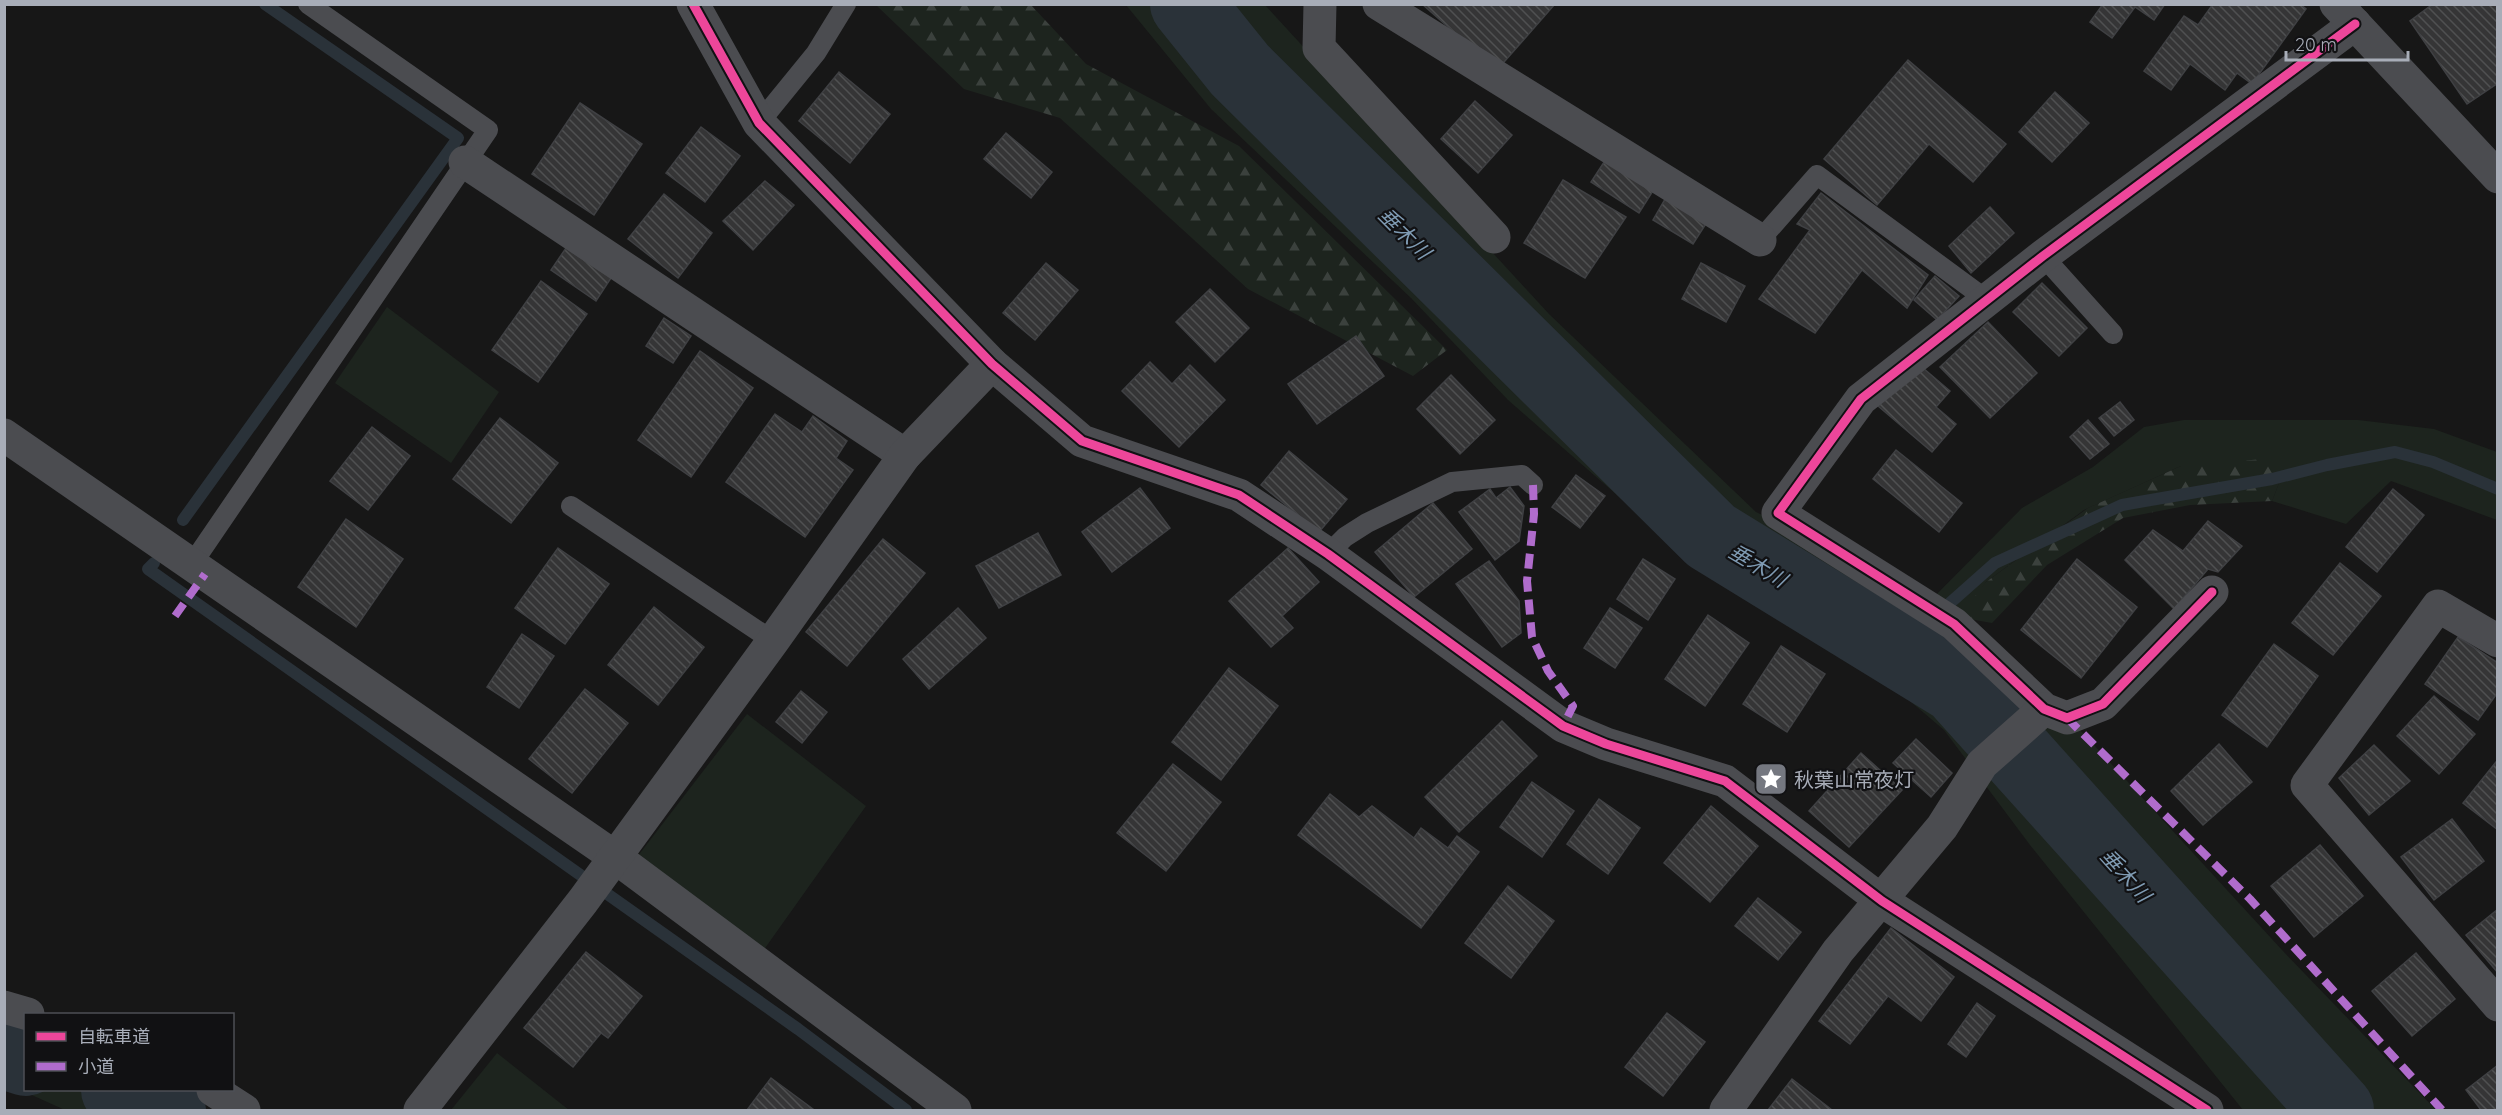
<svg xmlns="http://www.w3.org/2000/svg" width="2502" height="1115" viewBox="0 0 2502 1115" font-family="Quicksand,'Noto Sans JP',sans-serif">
	<defs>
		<pattern id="forest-firs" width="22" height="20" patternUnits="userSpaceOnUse" patternTransform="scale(1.5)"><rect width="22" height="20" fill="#1d241e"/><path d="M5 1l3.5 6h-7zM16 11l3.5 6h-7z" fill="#3b413d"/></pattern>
		<pattern id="building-back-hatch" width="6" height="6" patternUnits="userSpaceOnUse" patternTransform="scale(1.5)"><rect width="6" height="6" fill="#353536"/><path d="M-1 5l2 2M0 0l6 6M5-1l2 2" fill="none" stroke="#4f5051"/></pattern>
	</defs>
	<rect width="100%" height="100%" fill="#171717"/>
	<g fill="#1d241e">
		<polygon points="1126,5 1265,5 1549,314 1756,512 1838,551 1926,605 2022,508 2093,467 2144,427 2184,420 2358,420 2434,429 2497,452 2497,520 2391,481 2346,524 2272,501 2284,470 2181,466 2084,510 1986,582 1957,628 2083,733 2282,950 2436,1110 2243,1110 2030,845 1944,730 1871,668 1688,557 1508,400 1411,298 1211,109"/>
		<polygon points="387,307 499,392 451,463 335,383"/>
		<polygon points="747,714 866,806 763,951 634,861"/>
		<polygon points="5,1018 25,1024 26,1090 172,1090 206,1110 65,1110 5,1083"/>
		<polygon points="497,1053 569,1110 451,1110"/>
	</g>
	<g fill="url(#forest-firs)">
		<polygon points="876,5 1031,5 1086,64 1239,146 1447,350 1413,376 1248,289 1060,118 964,89"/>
		<polygon points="2263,459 2284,470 2272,501 2190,505 2123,518 2047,565 1992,623 1959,617 1986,582 2088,508 2181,466"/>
	</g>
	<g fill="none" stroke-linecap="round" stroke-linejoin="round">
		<g stroke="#2a3239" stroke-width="12">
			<polyline points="183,520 458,138 265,4"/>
			<polyline points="154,563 148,569 798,1029 906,1110"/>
			<polyline points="1897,650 1995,563 2122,505 2272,479 2327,465 2395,452 2433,462 2498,489"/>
		</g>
		<g stroke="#2a3239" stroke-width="74">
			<polyline points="1187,4 1240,70 1711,536 1957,687 2337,1110"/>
			<polyline points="4,1052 26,1059"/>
			<polyline points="118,1090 169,1110"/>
		</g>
	</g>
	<g fill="url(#building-back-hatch)" stroke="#3f4043" stroke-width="1.5">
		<polygon points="1422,4 1555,4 1497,70"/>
		<polygon points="2103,4 2165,4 2154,20 2135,7 2112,38 2090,22"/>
		<polygon points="2213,4 2300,4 2306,9 2252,84 2237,73 2225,90 2190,64 2171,90 2144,71 2184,16 2198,25"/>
		<polygon points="2433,4 2498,4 2498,83 2467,104 2410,21"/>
		<polygon points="1908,60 2006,144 1973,182 1929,144 1877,205 1824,159"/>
		<polygon points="839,72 890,114 850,163 799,121"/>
		<polygon points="2055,92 2089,123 2052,162 2019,132"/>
		<polygon points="1475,101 1512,135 1478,173 1441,139"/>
		<polygon points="580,103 642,144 594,215 532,174"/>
		<polygon points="701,127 740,156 705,202 666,173"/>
		<polygon points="1006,133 1052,172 1031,198 984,159"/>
		<polygon points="1608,156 1656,186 1639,213 1591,182"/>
		<polygon points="1563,180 1626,217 1585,278 1524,243"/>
		<polygon points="765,181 794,205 753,250 723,221"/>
		<polygon points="1821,193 1928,275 1907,308 1862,270 1815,333 1759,299 1810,230 1797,224"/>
		<polygon points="664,194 712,233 678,278 628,239"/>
		<polygon points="1668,194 1709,219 1693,244 1653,220"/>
		<polygon points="1990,207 2014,233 1971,273 1949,246"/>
		<polygon points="566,248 611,278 596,301 551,270"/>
		<polygon points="1046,263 1078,290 1035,340 1003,313"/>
		<polygon points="1701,263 1745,286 1726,322 1682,299"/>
		<polygon points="1935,276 1959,296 1937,320 1914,300"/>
		<polygon points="541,281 587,314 538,382 492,350"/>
		<polygon points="2042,283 2087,328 2059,356 2013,312"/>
		<polygon points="1210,289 1249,328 1215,362 1176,322"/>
		<polygon points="664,318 691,336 673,363 646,346"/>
		<polygon points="1988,322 2037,373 1990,418 1940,367"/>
		<polygon points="1356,336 1384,376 1317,424 1288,384"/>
		<polygon points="700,351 753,388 691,477 638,440"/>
		<polygon points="1150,362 1172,384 1190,365 1225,400 1179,447 1122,391"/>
		<polygon points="1916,362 1950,391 1936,407 1956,424 1932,452 1878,406"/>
		<polygon points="1451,375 1495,420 1460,454 1417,409"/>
		<polygon points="2120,402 2134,420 2114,436 2099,418"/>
		<polygon points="775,414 802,432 813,416 847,441 836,458 853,470 805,537 726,482"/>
		<polygon points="500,418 558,463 511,523 453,479"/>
		<polygon points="2088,420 2109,444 2090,459 2070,437"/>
		<polygon points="372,427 410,456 368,510 330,481"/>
		<polygon points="1896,450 1962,503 1939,532 1873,479"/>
		<polygon points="1289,451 1347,499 1319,532 1261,485"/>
		<polygon points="1576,475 1605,496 1580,528 1552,507"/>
		<polygon points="1510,487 1524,506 1519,541 1495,560 1459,512 1490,489 1496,498"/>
		<polygon points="1140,488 1170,528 1112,572 1082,532"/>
		<polygon points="2393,489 2424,515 2377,572 2346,547"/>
		<polygon points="1433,503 1472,549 1414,597 1375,552"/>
		<polygon points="346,519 403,559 356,627 298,587"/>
		<polygon points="2208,521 2242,546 2218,572 2208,569 2174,609 2125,560 2153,530 2183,551"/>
		<polygon points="1038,533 1061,575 999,608 976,566"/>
		<polygon points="883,539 925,573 847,666 806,632"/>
		<polygon points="558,548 609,584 565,644 515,608"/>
		<polygon points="1288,548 1319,582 1282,616 1293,628 1271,647 1229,601"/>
		<polygon points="1643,559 1675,579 1648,620 1617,599"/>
		<polygon points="2077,559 2137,607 2081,678 2021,630"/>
		<polygon points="1489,561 1519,601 1521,633 1502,647 1456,584"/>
		<polygon points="2340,563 2381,596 2333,655 2292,623"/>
		<polygon points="654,607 704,647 658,705 608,665"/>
		<polygon points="958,608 986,638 929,689 903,659"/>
		<polygon points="1610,608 1642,628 1615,668 1584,648"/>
		<polygon points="1708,615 1749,643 1705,706 1665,679"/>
		<polygon points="522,634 554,656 519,708 487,687"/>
		<polygon points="2458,637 2498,663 2498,692 2478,720 2425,684"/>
		<polygon points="2274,644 2318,676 2267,747 2222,715"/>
		<polygon points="1781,646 1825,674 1787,732 1743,704"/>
		<polygon points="1229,668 1278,706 1221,780 1172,742"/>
		<polygon points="585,689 628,723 572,793 529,759"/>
		<polygon points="801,691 827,712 802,743 776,722"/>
		<polygon points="2434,696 2475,734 2439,774 2397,736"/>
		<polygon points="1502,721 1537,756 1459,832 1425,797"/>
		<polygon points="1916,739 1952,773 1931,797 1893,763"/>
		<polygon points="2219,744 2252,782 2203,825 2171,791"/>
		<polygon points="2374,745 2410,781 2369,815 2339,778"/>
		<polygon points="1861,753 1902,790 1849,847 1809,811"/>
		<polygon points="2496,762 2498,763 2498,830 2463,803"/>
		<polygon points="1173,764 1221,802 1166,871 1117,833"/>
		<polygon points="1771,769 1781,777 1772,788 1762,780"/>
		<polygon points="1532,782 1574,811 1542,857 1500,827"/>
		<polygon points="1330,794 1359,817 1372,806 1414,838 1421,828 1448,848 1457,836 1479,852 1421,928 1298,835"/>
		<polygon points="1599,799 1640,828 1608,874 1567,844"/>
		<polygon points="1711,806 1758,846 1710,902 1664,863"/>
		<polygon points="2452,819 2484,861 2434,900 2401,857"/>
		<polygon points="2320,845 2363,896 2314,937 2271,886"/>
		<polygon points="1508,886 1554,921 1511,978 1465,943"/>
		<polygon points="1758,898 1801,932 1778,960 1735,926"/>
		<polygon points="2498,909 2498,973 2466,935"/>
		<polygon points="1891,928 1954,977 1921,1021 1888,996 1850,1044 1819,1021"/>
		<polygon points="586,952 642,996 608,1038 601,1033 573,1067 524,1028"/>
		<polygon points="2416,953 2455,999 2412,1036 2372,991"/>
		<polygon points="1977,1003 1995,1016 1966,1057 1948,1044"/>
		<polygon points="1667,1013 1705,1042 1663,1096 1625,1067"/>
		<polygon points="2498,1065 2498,1110 2481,1110 2466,1090"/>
		<polygon points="771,1078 813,1109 812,1110 747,1110"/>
		<polygon points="1792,1079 1832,1110 1768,1110"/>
	</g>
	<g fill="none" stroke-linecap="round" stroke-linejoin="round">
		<g stroke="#4b4c50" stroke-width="20">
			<polyline points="759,123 816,53 846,4"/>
			<polyline points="1760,240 1817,175 1987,300"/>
			<polyline points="2043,256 2113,334"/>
			<polyline points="571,506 773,641"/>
			<polyline points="1328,554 1345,537 1367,523 1452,482 1522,475 1533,485"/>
			<polyline points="192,564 488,130 308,4"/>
		</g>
		<g stroke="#4b4c50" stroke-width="33">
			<polyline points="693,4 759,123 992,364 1082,441 1239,495 1328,554 1563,726 1606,744 1725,781 1882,901 2207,1110"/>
			<polyline points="1320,4 1319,48 1494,237"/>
			<polyline points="1379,4 1760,240"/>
			<polyline points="465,162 905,455"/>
			<polyline points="4,435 615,857 955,1110"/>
			<polyline points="2212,592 2103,704 2067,718 2044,709 1954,624 1778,513 1861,399 2043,256 2355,24"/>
			<polyline points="2498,641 2438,606 2307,785 2498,1005"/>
			<polyline points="4,1007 28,1014"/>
			<polyline points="213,1090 244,1110"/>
			<polyline points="420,1110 583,901 773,641 905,455 992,364"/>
			<polyline points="1726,1110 1838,951 1942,827 1982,764 2044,709"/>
		</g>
		<polyline stroke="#4b4c50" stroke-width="33" points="2336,4 2498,177"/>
		<g stroke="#b06ccc" stroke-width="8" stroke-dasharray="15 8" stroke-linecap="butt">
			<polyline points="1533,485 1534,514 1527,581 1532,637 1548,671 1573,706 1563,726"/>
			<polyline points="175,616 205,574"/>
			<polyline points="2067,718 2250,899 2442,1110"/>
		</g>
		<g stroke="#111113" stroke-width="13">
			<g id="cycleway">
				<polyline points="693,4 759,123 992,364 1082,441 1239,495 1328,554 1563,726 1606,744 1725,781 1882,901 2207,1110"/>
				<polyline points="2212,592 2103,704 2067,718 2044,709 1954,624 1778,513 1861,399 2043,256 2355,24"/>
			</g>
		</g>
		<use href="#cycleway" stroke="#ed469a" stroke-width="9"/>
	</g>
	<defs>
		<g id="sight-square" transform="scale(1.725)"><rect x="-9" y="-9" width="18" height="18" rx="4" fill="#757880" stroke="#111113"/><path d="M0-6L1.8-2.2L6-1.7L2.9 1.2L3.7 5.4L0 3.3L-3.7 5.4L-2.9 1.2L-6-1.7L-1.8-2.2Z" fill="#fff"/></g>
	</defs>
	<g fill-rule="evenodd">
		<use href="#sight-square" x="1771" y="779"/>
	</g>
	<g text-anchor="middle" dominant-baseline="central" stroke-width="4.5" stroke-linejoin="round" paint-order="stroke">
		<g font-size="20" fill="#a8adb8" stroke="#111113" text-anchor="start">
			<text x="1794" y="779">秋葉山常夜灯</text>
		</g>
		<g font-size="21" font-style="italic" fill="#7f9bb3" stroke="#111113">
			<text transform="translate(1405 233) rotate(45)">垂木川</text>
			<text transform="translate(1758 565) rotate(31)">垂木川</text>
			<text transform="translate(2126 875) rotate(48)">垂木川</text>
		</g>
	</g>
	<rect width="2502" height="1115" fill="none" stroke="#a8adb8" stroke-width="12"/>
	<rect x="24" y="1013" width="210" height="78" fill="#111113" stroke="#4d4f55" stroke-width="1.5"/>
	<rect x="36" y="1032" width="30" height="9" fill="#ed469a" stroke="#4d4f55" stroke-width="1.5"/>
	<text x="78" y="1043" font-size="18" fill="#a8adb8">自転車道</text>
	<rect x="36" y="1062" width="30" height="9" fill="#b06ccc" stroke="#4d4f55" stroke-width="1.5"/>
	<text x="78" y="1073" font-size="18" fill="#a8adb8">小道</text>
	<path d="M2286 51v9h122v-9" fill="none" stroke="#a8adb8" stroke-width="3"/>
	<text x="2295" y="51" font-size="18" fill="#a8adb8" stroke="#111113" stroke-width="4.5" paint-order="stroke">20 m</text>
</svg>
